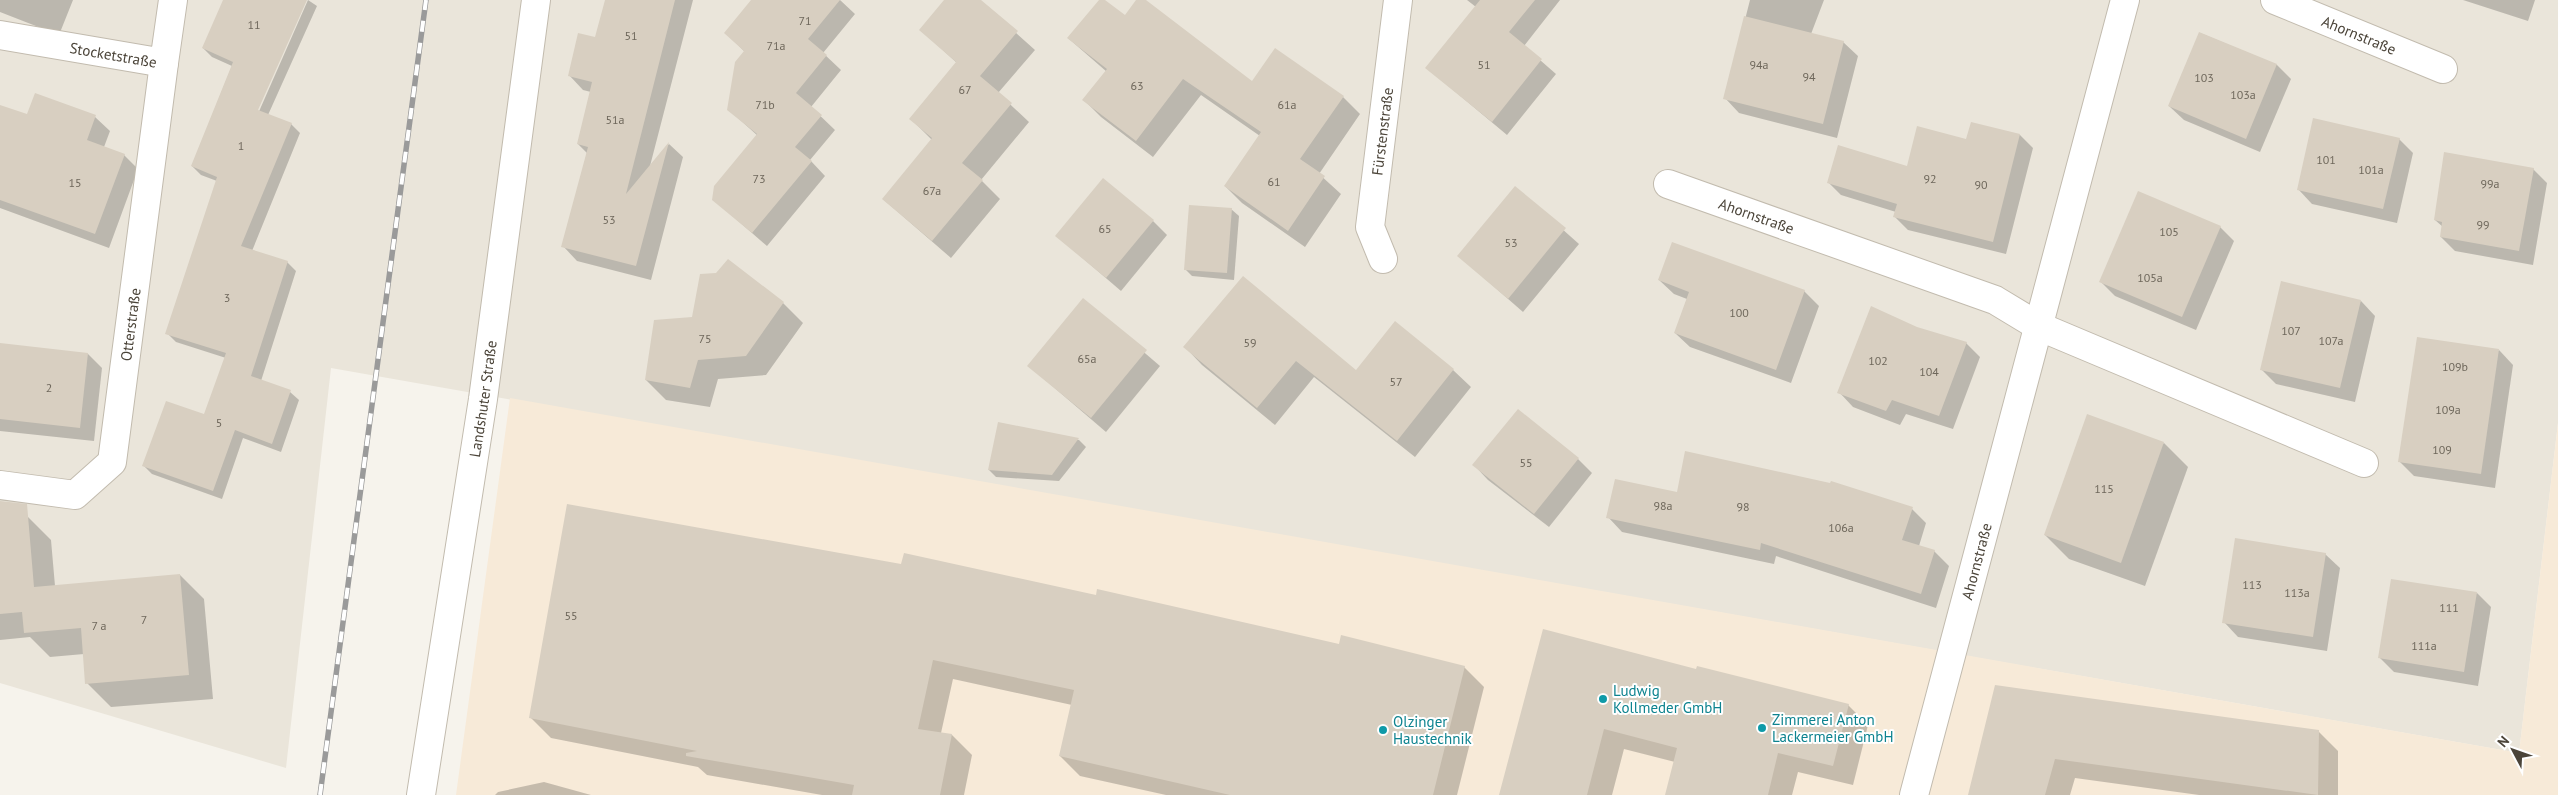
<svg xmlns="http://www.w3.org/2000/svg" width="2558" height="795" viewBox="0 0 2558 795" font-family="'PT Sans',sans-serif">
	<rect width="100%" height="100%" fill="#f6f3ec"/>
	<polygon fill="#eae5da" points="0,0 2558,0 2558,423 2519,753 331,368 286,768 0,683"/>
	<polygon fill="#f7ead8" points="510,398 2519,753 2558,423 2558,795 456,795"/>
	<g fill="#0003">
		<polygon points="0,0 73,0 59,35 0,12"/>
		<polygon points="224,0 305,0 255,115 257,116 308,0 317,6 268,115 291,124 300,133 252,251 287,262 296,271 261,381 290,392 299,400 281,452 243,438 222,499 152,474 143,465 204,416 226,358 176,342 167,333 217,181 201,175 192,166 232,66 212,57 203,48"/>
		<polygon points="606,0 693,0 650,166 669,144 683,157 651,280 577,261 563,246 587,153 578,144 591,92 583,90 569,75 596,39"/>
		<polygon points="753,0 840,0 855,14 823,53 841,70 811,107 835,130 810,160 825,176 767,246 713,199 758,136 728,109 745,52 726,33"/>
		<polygon points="946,0 979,0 1035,50 998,93 1029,122 981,180 1000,199 951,258 883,199 932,140 911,119 957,63 921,30"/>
		<polygon points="1100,0 1125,16 1138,0 1144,0 1252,83 1343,97 1360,114 1319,174 1341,194 1305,247 1242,203 1225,186 1260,136 1201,95 1153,157 1101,117 1084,100 1107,72 1068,38"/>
		<polygon points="1467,0 1560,0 1524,46 1556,74 1507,135 1427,68 1476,7"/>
		<polygon points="1750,0 1824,0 1811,34 1843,42 1858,56 1837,138 1739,113 1725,98"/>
		<polygon points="2463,0 2535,0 2528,21"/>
		<polygon points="2200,33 2277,65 2291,79 2260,152 2184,120 2169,106"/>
		<polygon points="0,107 28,116 95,117 110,131 104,147 124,155 138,169 109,248 0,208"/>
		<polygon points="2020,135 2033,148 2006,254 1908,230 1895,217 1896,212 1841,195 1828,182 1908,168 1967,140"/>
		<polygon points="2399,139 2413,153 2397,223 2312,204 2298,189"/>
		<polygon points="2533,169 2547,183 2533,265 2455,251 2441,237 2443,227 2435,220"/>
		<polygon points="1515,187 1579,244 1523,312 1459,256"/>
		<polygon points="1231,209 1239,216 1234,280 1192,276 1185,269"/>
		<polygon points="1153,221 1167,235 1121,291 1057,236"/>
		<polygon points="2220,227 2234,241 2196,330 2115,296 2100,281"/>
		<polygon points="1243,278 1356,372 1453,370 1471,387 1415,457 1314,377 1275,425 1202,365 1185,347"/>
		<polygon points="1659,280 1804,291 1819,306 1791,383 1690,347 1675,333 1687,299 1674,294"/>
		<polygon points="1083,300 1160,366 1106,432 1029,366"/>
		<polygon points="2361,301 2375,316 2355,402 2276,384 2261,369"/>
		<polygon points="783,303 803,323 766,375 718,379 710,407 666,400 646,380 693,318"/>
		<polygon points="1917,328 1966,343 1980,357 1953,429 1906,414 1900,425 1853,407 1839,392"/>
		<polygon points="0,345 88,354 102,368 94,441 0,431"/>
		<polygon points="2499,350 2513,365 2495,488 2414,476 2400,462"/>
		<polygon points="999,423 1079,440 1086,447 1059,481 996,477 989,470"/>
		<polygon points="2164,443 2188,467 2145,586 2069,559 2045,535"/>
		<polygon points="1578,459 1592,473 1549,527 1488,480 1474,465"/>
		<polygon points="1912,509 1926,523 1919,546 1934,551 1949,566 1936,608 1776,556 1774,564 1622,532 1608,517"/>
		<polygon points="27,516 51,540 55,586 180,575 204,599 213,699 111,707 87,683 84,654 50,657 30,637 0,640 0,518"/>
		<polygon points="2325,554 2340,568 2327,651 2238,637 2224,622"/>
		<polygon points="902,566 1097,597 1340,646 1464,667 1484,687 1457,795 1166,795 1080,776 1060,756 1072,705 953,679 941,733 952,735 972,755 964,795 822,795 707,775 698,767 551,738 531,718"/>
		<polygon points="2477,593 2491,607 2478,686 2394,672 2380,658"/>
		<polygon points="1544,631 1697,671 1848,705 1868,725 1853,785 1798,772 1792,795 1667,795 1675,762 1624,749 1612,795 1500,795"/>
		<polygon points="1996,687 2318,731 2338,751 2338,795 2199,795 2075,778 2070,795 1969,795"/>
		<polygon points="544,782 591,795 495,795 498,792"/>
	</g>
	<g fill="#d8cfc1">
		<polygon points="223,0 307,0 258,110 292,123 241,246 288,261 251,376 291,390 272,444 235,430 213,491 142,466 166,401 204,414 226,353 165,334 217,177 191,166 233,62 202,48"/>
		<polygon points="605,0 675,0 626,194 669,142 636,266 561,247 588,147 577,144 592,82 568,76 578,33 595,37"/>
		<polygon points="751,0 840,0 808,39 827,55 796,93 822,115 795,147 812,161 752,233 712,200 714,186 757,134 727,110 735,62 744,51 724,33"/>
		<polygon points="944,0 981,0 1018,31 980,76 1012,103 962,163 983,180 932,241 882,199 932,138 909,119 956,62 919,30"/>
		<polygon points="1099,0 1105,0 1125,15 1136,0 1146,0 1252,81 1275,48 1344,96 1300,159 1325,176 1288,231 1224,186 1261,132 1183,79 1136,141 1082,100 1107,69 1067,38"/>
		<polygon points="1480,0 1535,0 1509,32 1542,59 1492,122 1425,68"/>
		<polygon points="1744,16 1844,41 1823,124 1723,99"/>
		<polygon points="2199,32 2277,64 2246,139 2168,106"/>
		<polygon points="35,93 96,115 87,140 125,154 95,234 0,200 0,105 27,114"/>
		<polygon points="2313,118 2400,138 2383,209 2297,190"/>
		<polygon points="1971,122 2020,134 1993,242 1893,217 1897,204 1827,183 1838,145 1907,166 1917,126 1966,139"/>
		<polygon points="2444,152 2534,168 2519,251 2440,237 2442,222 2434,220"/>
		<polygon points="1103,178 1154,220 1106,278 1055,236"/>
		<polygon points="1515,186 1566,228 1508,299 1457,256"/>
		<polygon points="2138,191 2221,226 2182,317 2099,282"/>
		<polygon points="1189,205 1232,208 1227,273 1184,270"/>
		<polygon points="1672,242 1805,290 1776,370 1674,333 1689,292 1658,280"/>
		<polygon points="728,259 784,302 746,356 698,360 690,388 645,380 654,320 692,317 700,274 716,273"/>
		<polygon points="1243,276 1356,370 1395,321 1454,369 1397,441 1296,361 1257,408 1183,347"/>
		<polygon points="2281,281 2361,300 2340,388 2260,370"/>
		<polygon points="1083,298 1147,350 1091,418 1027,366"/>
		<polygon points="1871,306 1917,327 1967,342 1939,416 1892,400 1886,411 1837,393"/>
		<polygon points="2417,337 2499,349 2481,474 2398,462"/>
		<polygon points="0,343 88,353 80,428 0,419"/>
		<polygon points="1518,409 1579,458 1534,514 1472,465"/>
		<polygon points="2087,414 2164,442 2121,563 2044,535"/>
		<polygon points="998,422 1079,438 1052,475 988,470"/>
		<polygon points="1685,451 1830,483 1831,481 1913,507 1902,540 1935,550 1921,594 1761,543 1760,550 1606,518 1615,479 1677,492"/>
		<polygon points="0,501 27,504 34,587 180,574 189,675 85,684 81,628 24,633 22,612 0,614"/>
		<polygon points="567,504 901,564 904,553 1096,595 1097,589 1339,644 1341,635 1465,666 1433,795 1230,795 1059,756 1074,690 933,660 918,729 952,734 940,795 852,795 854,785 686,756 686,753 697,751 529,718"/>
		<polygon points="2235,538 2326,553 2313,637 2222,623"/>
		<polygon points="2391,579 2477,592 2464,672 2378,658"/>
		<polygon points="1543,629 1696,669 1697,666 1849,704 1833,766 1778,753 1768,795 1665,795 1677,748 1604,729 1587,795 1499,795"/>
		<polygon points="1995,685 2319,730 2318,795 2055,759 2045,795 1968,795"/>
	</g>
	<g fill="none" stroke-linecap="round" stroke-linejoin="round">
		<g stroke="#c2bbae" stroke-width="30">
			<g id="minor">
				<path id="s1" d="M2275,0L2443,69"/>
				<path id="s2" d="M0,35L164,63L173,0"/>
				<path id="s3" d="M1668,184L1995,300L2038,326L2364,463"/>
				<path id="s4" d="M1383,259L1370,227L1398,0"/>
				<path id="s5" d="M0,485L75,495L112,462L164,63"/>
				<path id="s6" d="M421,795L483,399L536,0"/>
				<path id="s7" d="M1914,795L2125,0"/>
			</g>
		</g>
		<use href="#minor" stroke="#fff" stroke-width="28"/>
		<g stroke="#9a9a9a" stroke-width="5.5">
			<polyline id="rail" points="320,795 426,0"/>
		</g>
		<use href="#rail" stroke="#fff" stroke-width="4" stroke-dasharray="11" stroke-linecap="butt"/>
	</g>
	<g fill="#0f9aa8" stroke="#fff" stroke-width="2">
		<circle cx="1603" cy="699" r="5"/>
		<circle cx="1762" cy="728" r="5"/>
		<circle cx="1383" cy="730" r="5"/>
	</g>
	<g text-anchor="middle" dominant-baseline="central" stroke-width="4" stroke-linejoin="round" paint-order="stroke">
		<g font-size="12" fill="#6e675b">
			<text x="805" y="20">71</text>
			<text x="254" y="24">11</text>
			<text x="631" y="35">51</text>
			<text x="776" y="45">71a</text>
			<text x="1484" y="64">51</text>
			<text x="1759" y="64">94a</text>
			<text x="1809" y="76">94</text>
			<text x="2204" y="77">103</text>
			<text x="1137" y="85">63</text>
			<text x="965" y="89">67</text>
			<text x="2243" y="94">103a</text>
			<text x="765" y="104">71b</text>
			<text x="1287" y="104">61a</text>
			<text x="615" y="119">51a</text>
			<text x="241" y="145">1</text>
			<text x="2326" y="159">101</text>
			<text x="2371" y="169">101a</text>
			<text x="759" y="178">73</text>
			<text x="1930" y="178">92</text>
			<text x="1274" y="181">61</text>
			<text x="75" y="182">15</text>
			<text x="2490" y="183">99a</text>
			<text x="1981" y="184">90</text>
			<text x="932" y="190">67a</text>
			<text x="609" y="219">53</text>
			<text x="2483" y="224">99</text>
			<text x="1105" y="228">65</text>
			<text x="2169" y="231">105</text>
			<text x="1511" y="242">53</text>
			<text x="2150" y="277">105a</text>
			<text x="227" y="297">3</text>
			<text x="1739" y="312">100</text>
			<text x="2291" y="330">107</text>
			<text x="705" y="338">75</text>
			<text x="2331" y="340">107a</text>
			<text x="1250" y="342">59</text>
			<text x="1087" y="358">65a</text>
			<text x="1878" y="360">102</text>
			<text x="2455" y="366">109b</text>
			<text x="1929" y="371">104</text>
			<text x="1396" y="381">57</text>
			<text x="49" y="387">2</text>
			<text x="2448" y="409">109a</text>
			<text x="219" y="422">5</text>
			<text x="2442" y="449">109</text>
			<text x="1526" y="462">55</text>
			<text x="2104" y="488">115</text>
			<text x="1663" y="505">98a</text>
			<text x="1743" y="506">98</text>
			<text x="1841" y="527">106a</text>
			<text x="2252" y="584">113</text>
			<text x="2297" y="592">113a</text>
			<text x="2449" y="607">111</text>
			<text x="571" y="615">55</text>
			<text x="144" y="619">7</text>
			<text x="99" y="625">7 a</text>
			<text x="2424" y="645">111a</text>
		</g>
		<g font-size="15" fill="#4b4439" stroke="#fff">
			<text stroke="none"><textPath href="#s1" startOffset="91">Ahornstraße</textPath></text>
			<text stroke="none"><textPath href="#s2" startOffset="115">Stocketstraße</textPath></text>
			<text stroke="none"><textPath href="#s4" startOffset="131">Fürstenstraße</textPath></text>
			<text stroke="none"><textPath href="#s3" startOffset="94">Ahornstraße</textPath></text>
			<text stroke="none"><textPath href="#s5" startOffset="264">Otterstraße</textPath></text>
			<text stroke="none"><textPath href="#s6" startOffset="401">Landshuter Straße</textPath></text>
			<text stroke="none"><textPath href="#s7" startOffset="242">Ahornstraße</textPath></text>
		</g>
		<g font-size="15" fill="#0d838f" stroke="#fff" text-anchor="start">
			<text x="1613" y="690">Ludwig<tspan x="1613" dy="17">Kollmeder GmbH</tspan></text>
			<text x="1772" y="719">Zimmerei Anton<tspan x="1772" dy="17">Lackermeier GmbH</tspan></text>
			<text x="1393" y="721">Olzinger<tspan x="1393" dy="17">Haustechnik</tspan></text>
		</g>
	</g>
	<g transform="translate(2513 750) rotate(311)" stroke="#ffffff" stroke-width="4" paint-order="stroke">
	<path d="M0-4L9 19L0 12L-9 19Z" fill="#4b4439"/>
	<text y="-8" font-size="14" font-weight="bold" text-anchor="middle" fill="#4b4439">N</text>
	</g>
</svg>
